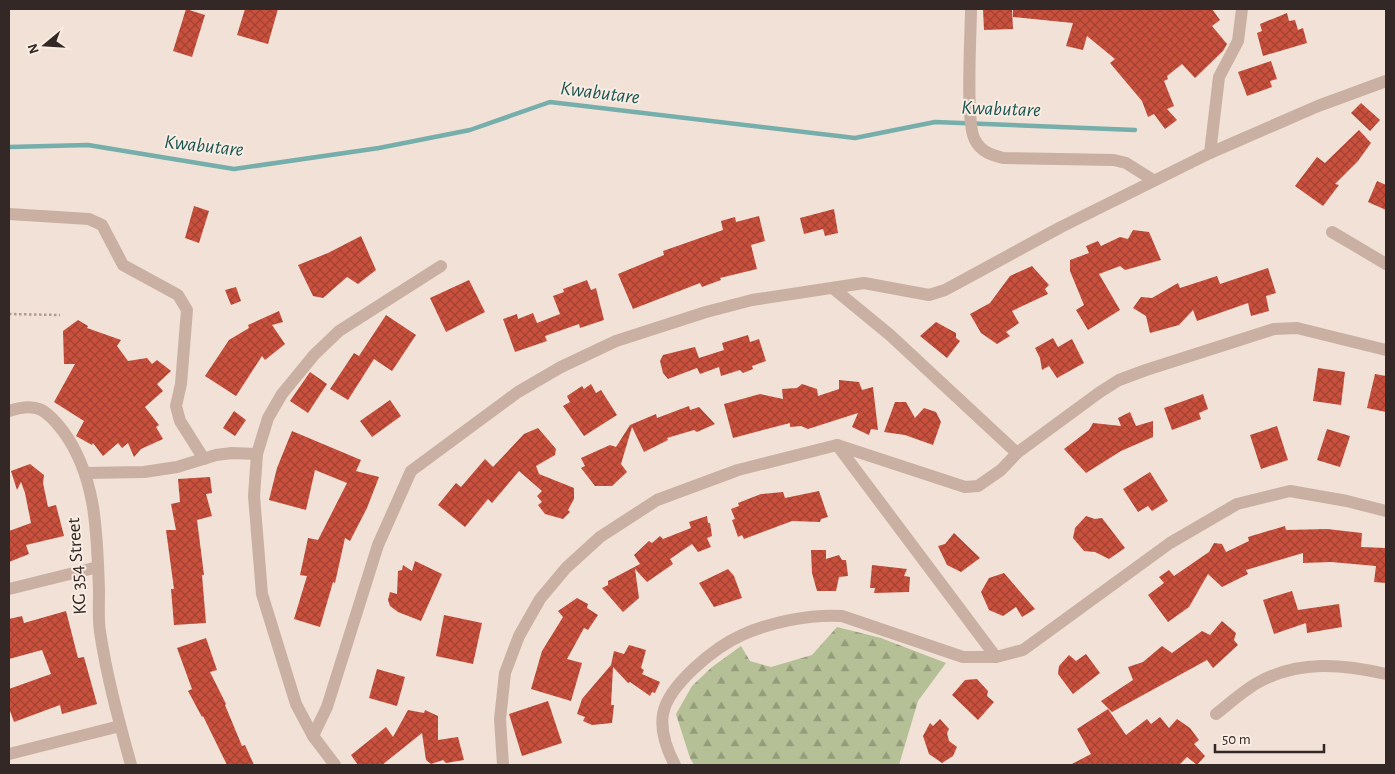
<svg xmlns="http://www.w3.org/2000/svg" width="1395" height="774" viewBox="0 0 1395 774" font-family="'Alegreya Sans',sans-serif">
	<defs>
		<pattern id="forest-firs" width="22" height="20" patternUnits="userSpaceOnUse" patternTransform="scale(1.25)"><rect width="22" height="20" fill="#b6c096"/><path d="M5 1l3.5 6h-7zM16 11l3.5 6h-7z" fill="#959c7a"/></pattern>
		<pattern id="building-cross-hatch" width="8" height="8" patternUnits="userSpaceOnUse" patternTransform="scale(1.25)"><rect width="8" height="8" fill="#c8503d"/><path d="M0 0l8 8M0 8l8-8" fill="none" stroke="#a34233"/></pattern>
	</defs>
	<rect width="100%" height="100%" fill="#f1e1d6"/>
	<polygon fill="url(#forest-firs)" points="837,627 881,638 946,663 918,701 899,765 694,765 690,758 676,714 692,686 712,667 741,646 750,661 771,667 812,655"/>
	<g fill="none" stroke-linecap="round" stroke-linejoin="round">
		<polyline stroke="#75aeaa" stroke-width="4.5" points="9,147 88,145 234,169 379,148 470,130 550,102 855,138 935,122 1135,130"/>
	</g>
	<g fill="url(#building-cross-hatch)">
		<polygon points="186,9 205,15 192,57 173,51"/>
		<polygon points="245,9 278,9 268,44 237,35"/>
		<polygon points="983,9 1012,9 1013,29 984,30"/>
		<polygon points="1013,9 1212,9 1220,20 1212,26 1227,44 1223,51 1195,78 1182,64 1167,76 1168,79 1164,81 1174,106 1167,109 1177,120 1165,129 1154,114 1148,117 1142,101 1110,63 1115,59 1087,36 1083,50 1066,46 1073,23 1013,17"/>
		<polygon points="1287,13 1289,21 1295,20 1298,30 1303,28 1307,43 1263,56 1257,33 1262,31 1260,24"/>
		<polygon points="1271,61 1277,79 1270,81 1272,87 1247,96 1238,72"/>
		<polygon points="1361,103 1380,120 1370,131 1351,113"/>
		<polygon points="1359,130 1371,143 1358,161 1335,184 1339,185 1323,206 1295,186 1317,157 1325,163"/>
		<polygon points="1377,181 1386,185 1386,210 1368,202"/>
		<polygon points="194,206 209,211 199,243 185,238"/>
		<polygon points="834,209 838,233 825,236 823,229 804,234 800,218"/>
		<polygon points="759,216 765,241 751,245 757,269 720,278 721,280 702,287 700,283 633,309 618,274 664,255 663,251 723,230 721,221 735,217 736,222"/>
		<polygon points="1133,230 1149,232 1161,260 1125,270 1120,266 1099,274 1120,310 1088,330 1076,310 1084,305 1070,271 1070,260 1089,253 1086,246 1098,241 1101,246 1120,237 1128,239"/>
		<polygon points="361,236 376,270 358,284 347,277 323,298 313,296 298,265 328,253"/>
		<polygon points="1032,266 1049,285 1045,289 1048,294 1012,311 1019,323 1006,332 1010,336 997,344 981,333 970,314 990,303 1010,276"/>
		<polygon points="1268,268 1276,293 1266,296 1269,311 1251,316 1248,303 1197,321 1193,310 1179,325 1150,333 1146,316 1133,308 1141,297 1152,298 1178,283 1180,288 1217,276 1220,284"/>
		<polygon points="469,280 485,312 446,332 430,298"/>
		<polygon points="587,280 591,290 596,288 604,320 580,328 579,324 545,336 547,341 515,352 503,319 517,314 518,319 533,313 537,323 560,314 553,296 564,292 563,289"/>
		<polygon points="236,287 241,301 231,305 225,290"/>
		<polygon points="279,311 283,322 272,325 285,344 265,360 262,356 236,396 205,376 229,340 249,328 248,325"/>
		<polygon points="386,315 416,335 392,371 374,359 348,400 330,389 354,353 359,356"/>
		<polygon points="78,320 88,326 87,328 121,340 117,346 128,361 147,358 152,364 157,360 171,371 157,384 163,391 145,407 159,425 156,427 163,439 141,449 134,457 128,443 122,448 118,443 103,456 93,443 92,445 76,436 84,421 54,402 75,364 64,364 63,331"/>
		<polygon points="936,322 956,333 956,338 960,341 947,358 920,336"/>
		<polygon points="748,335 750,342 759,339 766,361 752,366 753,369 743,373 740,370 721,376 719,367 700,374 697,368 668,379 663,373 660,361 663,355 695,347 699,358 724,350 722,343"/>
		<polygon points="1053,338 1058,347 1072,339 1084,363 1057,378 1049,366 1042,370 1040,358 1035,348"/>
		<polygon points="1318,368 1345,372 1341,405 1313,401"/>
		<polygon points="310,372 327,384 308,413 290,401"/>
		<polygon points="1375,374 1386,376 1386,412 1367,408"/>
		<polygon points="839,380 859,382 862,390 873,387 878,430 871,429 869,435 852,427 858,413 808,429 801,426 790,427 790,423 733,438 724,404 760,394 783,399 782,389 797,388 802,384 817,389 818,396 839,389"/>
		<polygon points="591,384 596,393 601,390 617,415 584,436 563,406 570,402 567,396 582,386 584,389"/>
		<polygon points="1203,394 1208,409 1199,413 1201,419 1172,430 1164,408"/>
		<polygon points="390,400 401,416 372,437 360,421"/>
		<polygon points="895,402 906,402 915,418 924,408 936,412 941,422 933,445 905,435 884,432"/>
		<polygon points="689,406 690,410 699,407 715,424 697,432 694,430 667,438 668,440 644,452 632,427 621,464 627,472 612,486 595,486 581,468 585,466 581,458 610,445 616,447 630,425 656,414 657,418"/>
		<polygon points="234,411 246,420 235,436 223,428"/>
		<polygon points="1130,412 1136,426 1153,421 1153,437 1121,451 1086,473 1064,449 1089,430 1093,423 1121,426 1118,418"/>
		<polygon points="1277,426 1288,460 1261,469 1250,435"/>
		<polygon points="538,428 556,449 555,455 536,466 539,474 574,488 574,499 568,510 570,512 563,519 545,514 538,505 542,502 537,496 542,491 519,471 492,503 488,499 465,527 438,505 456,483 461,487 485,459 493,467 524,434"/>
		<polygon points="1327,429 1350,436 1340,467 1317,460"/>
		<polygon points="292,431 361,460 356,471 379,477 367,508 350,541 345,538 335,583 333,582 320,627 294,619 307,576 300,575 308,538 318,540 347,483 315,470 306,510 269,500 277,468"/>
		<polygon points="30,464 44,475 43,483 48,507 56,505 64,536 26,545 29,554 9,562 9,531 31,523 25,493 21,482 17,490 11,471"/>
		<polygon points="1150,472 1168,501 1152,511 1148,506 1138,512 1123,489"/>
		<polygon points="210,477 212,493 206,494 212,516 197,520 204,575 202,575 206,623 174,625 171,589 174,589 166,530 176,530 171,504 180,502 178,479"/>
		<polygon points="819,491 828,517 821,519 820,522 792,521 744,539 742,535 738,537 732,520 735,519 731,509 739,506 738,503 761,494 783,492 785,498"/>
		<polygon points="707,516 708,523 710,523 712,536 707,538 711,547 698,552 692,544 670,559 673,564 647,582 635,569 639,598 623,612 602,588 608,585 608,581 640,564 634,555 649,541 652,543 660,536 663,539 691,528 689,522"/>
		<polygon points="1086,516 1095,519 1102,518 1125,548 1109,559 1095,552 1084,551 1073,538 1075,528"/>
		<polygon points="1285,526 1286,530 1327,529 1362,533 1361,547 1386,548 1386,583 1374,582 1376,566 1331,562 1303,563 1303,553 1246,570 1248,574 1222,587 1208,574 1189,607 1168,622 1148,595 1164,583 1159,577 1169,570 1174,576 1209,552 1214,543 1222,544 1226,552 1249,541 1248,537"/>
		<polygon points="954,533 980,558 961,572 947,565 938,546 945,544"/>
		<polygon points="811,550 826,550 826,559 839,555 842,560 846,560 848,576 839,577 836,591 817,591 812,573"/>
		<polygon points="415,561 442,574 421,621 398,612 390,606 388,600 390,592 397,594 398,571 402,570 403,565 412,571"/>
		<polygon points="872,565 907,569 904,576 910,577 909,592 874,593 875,588 870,588"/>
		<polygon points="728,569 734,576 742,598 714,607 699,583"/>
		<polygon points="1004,573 1035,609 1022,617 1016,607 1003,616 989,610 981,592 989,578"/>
		<polygon points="1292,591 1298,610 1339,604 1342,627 1307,633 1306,623 1274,634 1263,600"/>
		<polygon points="577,598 588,604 587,608 598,615 588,630 584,628 567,659 582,663 571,701 531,689 542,651 563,617 558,611"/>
		<polygon points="66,611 78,658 84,657 97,704 62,714 60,705 14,722 9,708 9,689 51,674 42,650 9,659 9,619 22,616 24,623"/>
		<polygon points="444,615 482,623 473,664 436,656"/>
		<polygon points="1222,621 1236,633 1234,640 1238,645 1213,668 1207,660 1112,712 1101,701 1133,680 1128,667 1143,662 1162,646 1172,653 1202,631 1210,635"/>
		<polygon points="206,638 217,670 210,672 226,704 225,705 242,746 245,745 254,765 227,765 203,716 202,717 188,691 192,689 177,648"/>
		<polygon points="629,645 646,650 641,668 644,670 642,674 660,682 655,693 652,692 650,696 630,682 628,683 613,667 611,705 614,705 612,723 592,725 583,721 585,717 577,714 582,699 611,665 614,651 624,654"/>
		<polygon points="1086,654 1100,673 1073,694 1058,674 1059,666 1069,655 1076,661"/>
		<polygon points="377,669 405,677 397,706 369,698"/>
		<polygon points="977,679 988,691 987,696 994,702 978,720 952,695 965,680"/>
		<polygon points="548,701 562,743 522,756 509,714"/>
		<polygon points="1108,709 1126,735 1147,719 1151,724 1160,717 1169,728 1177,719 1190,728 1199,740 1194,744 1205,756 1197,765 1187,757 1179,765 1070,765 1091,754 1077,729"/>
		<polygon points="408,710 424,713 425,710 438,716 438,740 458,737 464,760 446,763 443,760 431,764 426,760 422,733 382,765 358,765 351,755 386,727 393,737"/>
		<polygon points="940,719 949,729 947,733 949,741 957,747 953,756 942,763 929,754 923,736 930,723 933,726"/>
	</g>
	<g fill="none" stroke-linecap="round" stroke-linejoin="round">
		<polyline stroke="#b49a8d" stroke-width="2.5" stroke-dasharray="2.5 2.5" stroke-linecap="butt" points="9,314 60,315"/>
		<g stroke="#c9b0a2" stroke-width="12">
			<path d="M971,9C971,33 965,124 975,140C981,152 992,155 1003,158L1114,160L1126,163L1153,180"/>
			<polyline points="1210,153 1219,77 1238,41 1242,9"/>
			<polyline points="9,214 89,219 102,225 123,265 178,295 187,310 181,384 176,406 180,421 204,459"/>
			<polyline points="1332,232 1386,264"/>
			<polyline points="834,289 890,335 1017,453"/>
			<path d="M9,411C37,402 46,409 63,431C97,477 97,535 99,591C99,604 98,619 100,632C107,678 119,721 131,765"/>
			<polyline points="837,445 996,657"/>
			<polyline points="86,473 144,472 177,467 216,455 232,453 257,454"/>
			<polyline points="9,589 98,567"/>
			<path d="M1216,714C1230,703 1244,690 1259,682C1299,660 1343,664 1386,674"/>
			<polyline points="313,736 327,707 378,545 411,471 518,392 561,367 616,341 706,312 752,300 864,283 929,295 945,290 1061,227 1210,153 1318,106 1386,81"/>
			<polyline points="9,754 120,726"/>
			<polyline points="335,765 313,736 296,704 262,594 254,496 257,454 268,418 282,394 314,355 339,331 441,266"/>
			<polyline points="503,765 500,719 505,673 519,636 540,599 566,568 600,537 657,500 738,470 837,445 965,487 978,486 1001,470 1017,453 1100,392 1119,380 1146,370 1274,329 1297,328 1386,350"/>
			<path d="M675,765C667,750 660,732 663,714C668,685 715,647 742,635C771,622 810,614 842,616L963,657H996L1023,650L1170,543L1237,504L1290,491L1347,501L1386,511"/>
		</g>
	</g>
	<g text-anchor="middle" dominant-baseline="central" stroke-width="4" stroke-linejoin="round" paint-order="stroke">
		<g font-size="19" fill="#332825" stroke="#f9ece2">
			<text transform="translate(77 566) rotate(-94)">KG 354 Street</text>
		</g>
		<g font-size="20" font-style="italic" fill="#1a5552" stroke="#f9ece2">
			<text transform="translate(600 93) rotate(7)">Kwabutare</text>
			<text transform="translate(1001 109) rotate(2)">Kwabutare</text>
			<text transform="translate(204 146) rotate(6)">Kwabutare</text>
		</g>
	</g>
	<rect width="1395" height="774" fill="none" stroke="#332825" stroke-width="20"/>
	<g transform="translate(45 45) rotate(252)" stroke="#f9ece2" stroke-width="4" paint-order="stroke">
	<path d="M0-4L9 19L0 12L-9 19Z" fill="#332825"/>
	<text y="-8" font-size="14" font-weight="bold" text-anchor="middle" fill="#332825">N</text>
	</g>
	<path d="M1215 744v8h109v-8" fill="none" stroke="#332825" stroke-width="2.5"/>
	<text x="1222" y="744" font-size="15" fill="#332825" stroke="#f9ece2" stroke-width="4" paint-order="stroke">50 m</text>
</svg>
